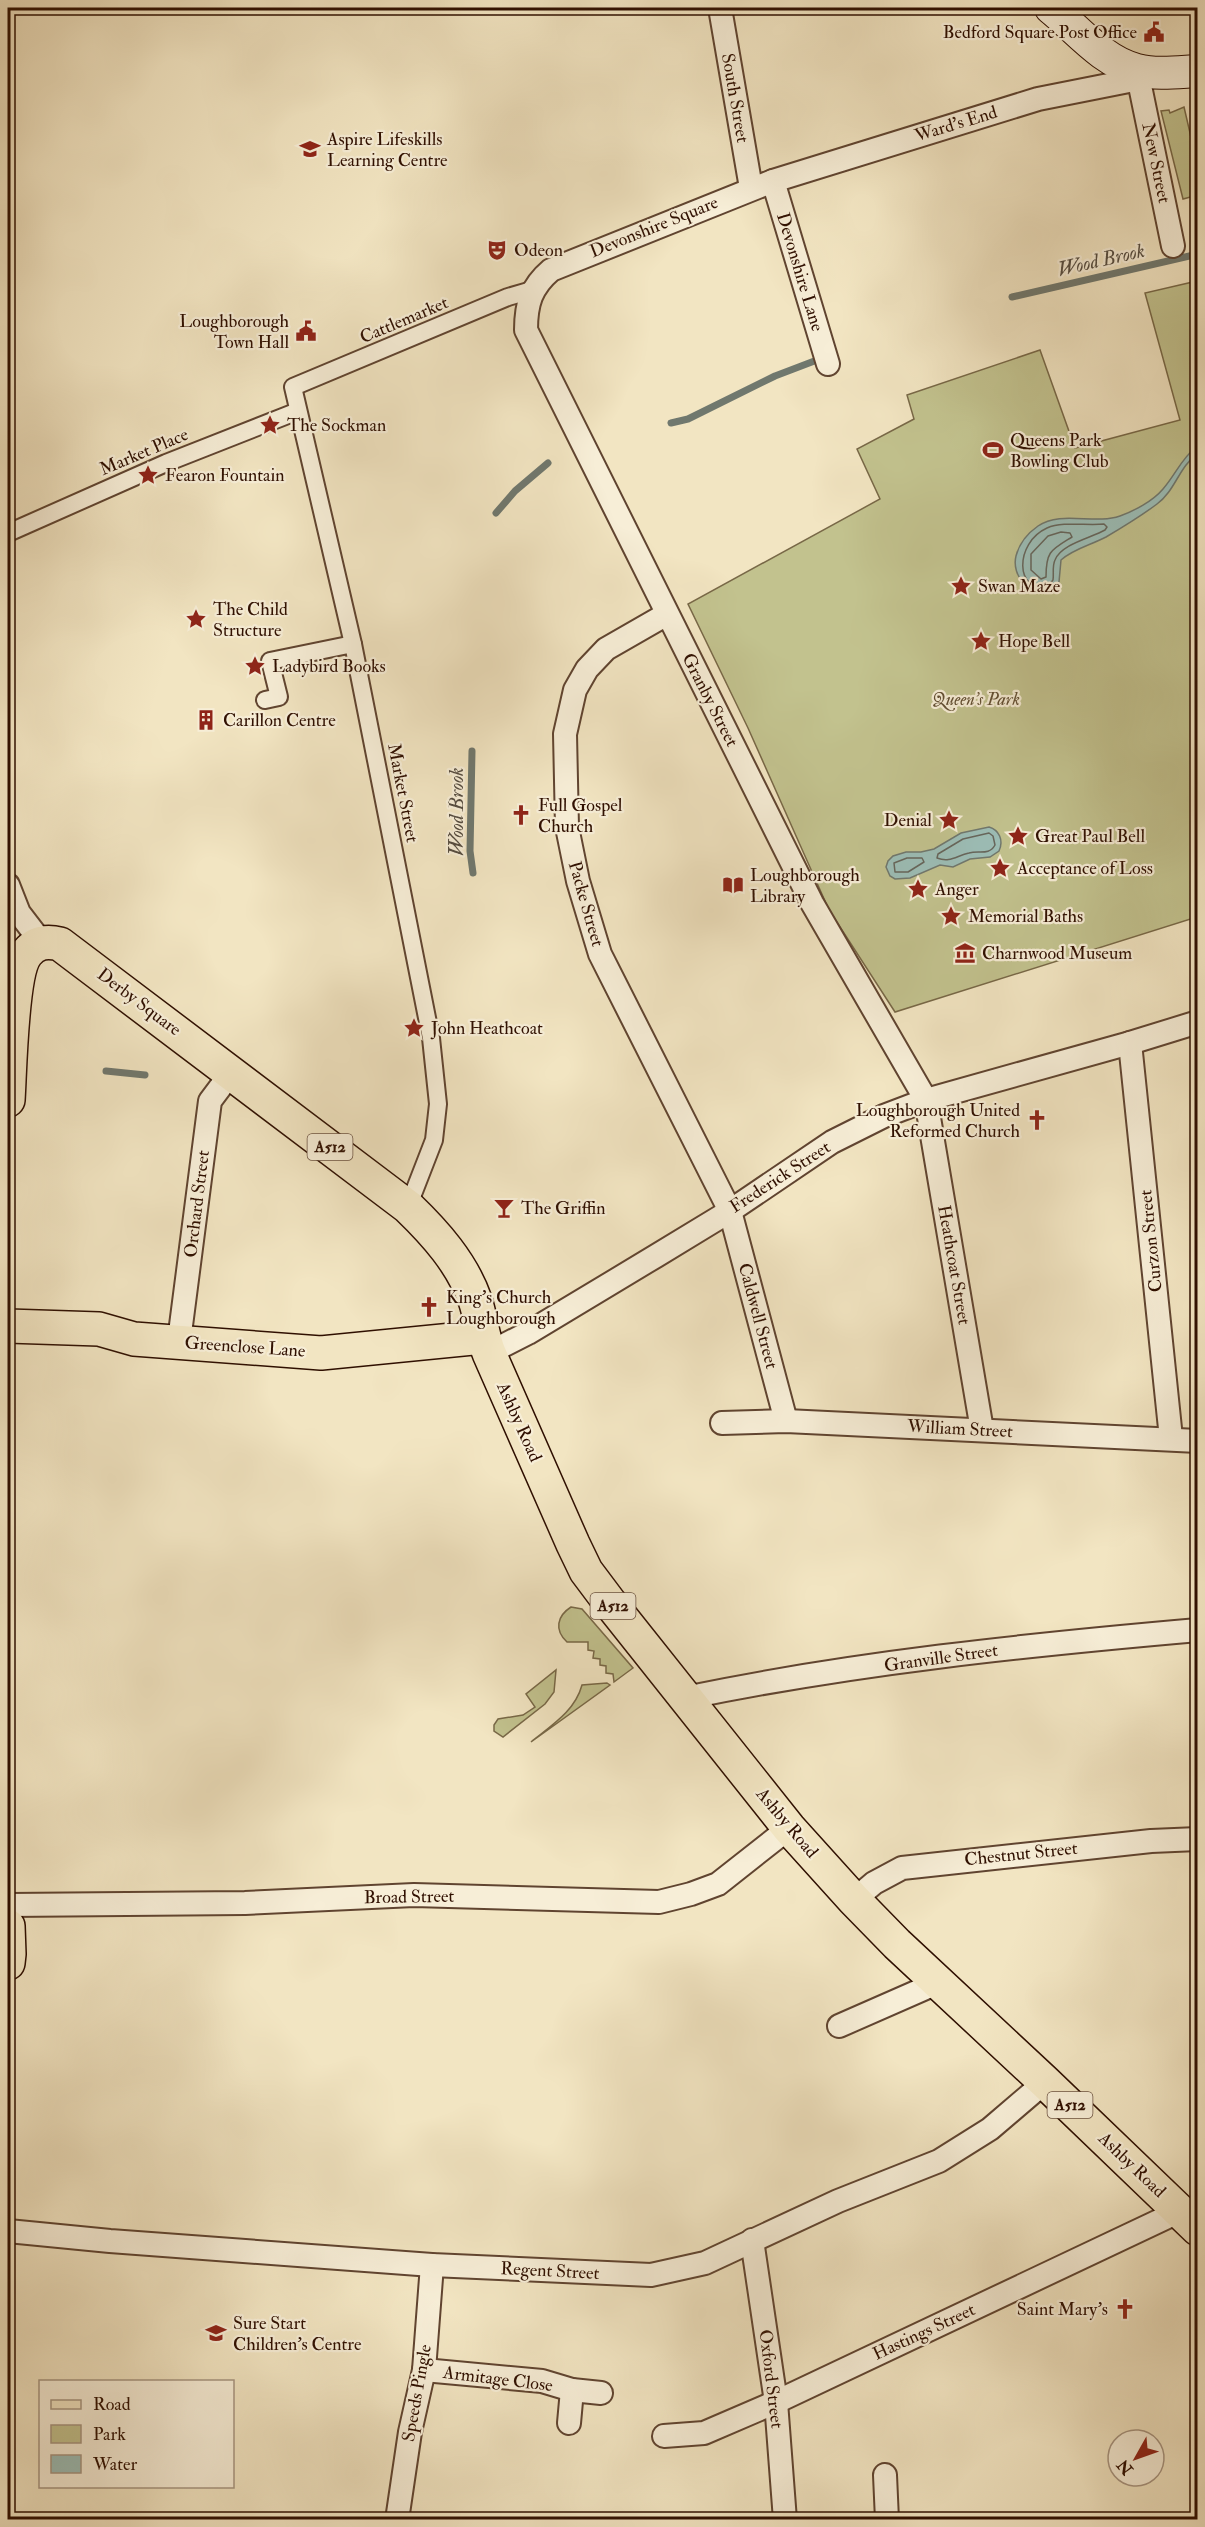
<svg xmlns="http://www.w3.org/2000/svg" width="1205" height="2527" viewBox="0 0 1205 2527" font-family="'IM FELL Double Pica',serif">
	<rect width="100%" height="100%" fill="#f2e5c2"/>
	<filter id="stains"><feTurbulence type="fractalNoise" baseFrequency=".00333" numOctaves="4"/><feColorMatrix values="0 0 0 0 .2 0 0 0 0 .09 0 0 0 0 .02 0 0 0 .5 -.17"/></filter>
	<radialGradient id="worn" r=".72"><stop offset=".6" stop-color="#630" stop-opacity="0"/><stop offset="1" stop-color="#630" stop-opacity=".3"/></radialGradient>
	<g fill="#c2c28e" stroke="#786847" stroke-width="1.5">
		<polygon points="1184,107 1197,163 1198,195 1183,199 1161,111 1169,110 1170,113"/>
		<polygon points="1197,281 1197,917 895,1012 829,910 748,728 688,604 880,499 857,449 914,419 907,395 1040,350 1075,448 1180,420 1145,293"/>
		<path d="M571,1607L582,1609L633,1668L614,1682L613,1674L606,1673V1666L600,1665V1659L593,1658L594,1651L588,1650V1642H567C554,1630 557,1616 571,1607Z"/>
		<polygon points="556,1670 554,1692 545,1704 503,1737 494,1731 494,1725 498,1719 523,1715 535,1707 526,1694"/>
		<path d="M607,1683L610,1685L531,1742C552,1725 575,1711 582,1685Z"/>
	</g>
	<g fill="#9cbeb7" stroke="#70786e" stroke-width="1.5">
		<path d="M1197,446V454C1179,467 1175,491 1157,504C1141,516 1123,527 1106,537C1091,545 1073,549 1061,560L1059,582L1051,592C1030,597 1011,576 1016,556C1019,544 1028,533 1038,526C1061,510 1094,525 1120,516C1134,511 1153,501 1163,489C1176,474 1181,459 1197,446Z"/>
		<path d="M989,827C999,830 1004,840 999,851L990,857L970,859L953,867L940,865L910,878L895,879L890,876L886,867L888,861L893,856L906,852H921L934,849L961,833Z"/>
	</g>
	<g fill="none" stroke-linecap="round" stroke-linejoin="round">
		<g stroke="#66665c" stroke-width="1.5">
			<path d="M1104,524L1107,527L1105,530C1091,538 1061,544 1055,560C1052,566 1054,574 1053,580L1048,586C1015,594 1014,543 1047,528C1063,521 1087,526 1104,524Z"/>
			<path d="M1061,532L1070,533L1072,537C1051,550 1046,551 1046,577L1041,579L1031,570V554L1048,536Z"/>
			<path d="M989,833L993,836L995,845C989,856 979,850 969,853C956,856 950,863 937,858L938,854L963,839Z"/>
			<polygon points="907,858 922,858 924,862 908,872 895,872 894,863"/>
		</g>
		<g stroke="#70786e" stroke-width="7">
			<polyline points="1012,297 1198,254"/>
			<polyline points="671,423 688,419 775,376 817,360"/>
			<polyline points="496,513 515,491 548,463"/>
			<polyline points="472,751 470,851 473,873"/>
			<polyline points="106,1071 145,1075"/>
		</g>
		<g stroke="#604430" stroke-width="20">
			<g id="pedestrian">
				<polyline points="8,533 166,463 298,411"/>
				<polyline points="265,700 279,697 270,661 353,644"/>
				<polyline points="408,1207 434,1140 438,1104 431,1038 353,644 293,387 508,297 532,290"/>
			</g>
		</g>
		<g stroke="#604430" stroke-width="26">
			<g id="minor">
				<polyline points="720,8 751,188"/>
				<polyline points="1139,81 1173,246"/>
				<polyline points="773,181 828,364"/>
				<polyline points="667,614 606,649 587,669 575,690 565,734 567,827 578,881 600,954 730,1211 786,1421"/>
				<polyline points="8,885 19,913 42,943"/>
				<polyline points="1130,1043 1171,1438"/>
				<polyline points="179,1341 210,1101 231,1073"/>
				<polyline points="489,1353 528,1333 656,1256 730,1211 832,1142 884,1116 926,1100 1130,1043 1198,1022"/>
				<polyline points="722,1423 786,1421 1198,1441"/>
				<path d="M982,1430L926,1100L812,903L526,330C526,304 531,287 551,270L773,181L1038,99L1154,76"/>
				<path d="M685,1698C853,1663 1027,1645 1198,1630"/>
				<polyline points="854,1900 874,1883 902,1868 1151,1841 1198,1839"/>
				<polyline points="8,1905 245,1903 414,1895 659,1902 691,1894 718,1884 789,1828"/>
				<polyline points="839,2026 937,1983"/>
				<polyline points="8,2231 110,2241 432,2265 651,2275 705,2263 838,2201 939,2161 990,2129 1045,2082"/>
				<polyline points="752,2240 776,2402 785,2520"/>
				<polyline points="424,2370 542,2381 572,2390 601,2393"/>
				<polyline points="569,2423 572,2390"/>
				<polyline points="664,2436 704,2433 776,2402 1180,2211"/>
				<polyline points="885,2475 887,2520"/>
				<polyline points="397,2520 410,2432 424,2370 432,2265"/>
			</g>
		</g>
		<g stroke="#2f0f00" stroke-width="34">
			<path id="secondary" d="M1051,8C1077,29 1103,62 1137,70C1157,75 1178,72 1198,71"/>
		</g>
		<g stroke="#2f0f00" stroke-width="36">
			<g id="primary">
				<path d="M8,1100C10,1071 11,972 27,953C36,942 47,941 60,944L408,1207C435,1233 462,1263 475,1300C481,1317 482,1336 489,1353L573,1544L586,1571L610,1603L789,1828L854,1900L897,1944L1045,2082L1198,2229"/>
				<polyline points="8,1326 99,1329 134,1339 321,1353 483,1337"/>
			</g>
		</g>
		<g stroke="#2f0f00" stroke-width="36">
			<polyline id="trunk" points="8,1926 9,1954 8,1963"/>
		</g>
		<use href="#pedestrian" stroke="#f7eed7" stroke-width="16"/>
		<use href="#minor" stroke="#f7eed7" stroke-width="22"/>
		<use href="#secondary" stroke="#f7eed7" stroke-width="32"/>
		<use href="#primary" stroke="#f2e5c2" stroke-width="33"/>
		<use href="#trunk" stroke="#f2e5c2" stroke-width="33"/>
	</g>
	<defs>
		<g id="civic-bare" transform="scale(1.62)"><path d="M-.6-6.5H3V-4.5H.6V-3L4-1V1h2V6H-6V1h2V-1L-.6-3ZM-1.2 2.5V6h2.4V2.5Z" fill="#8f2418" stroke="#f7eed7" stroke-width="2.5" paint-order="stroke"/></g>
		<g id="school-bare" transform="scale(1.62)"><path d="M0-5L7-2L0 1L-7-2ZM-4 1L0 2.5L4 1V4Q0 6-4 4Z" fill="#8f2418" stroke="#f7eed7" stroke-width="2.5" paint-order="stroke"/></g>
		<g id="theatre-bare" transform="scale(1.62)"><path d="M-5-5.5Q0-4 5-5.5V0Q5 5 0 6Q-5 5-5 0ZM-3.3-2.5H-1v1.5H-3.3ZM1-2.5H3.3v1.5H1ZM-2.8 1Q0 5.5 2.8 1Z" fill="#8f2418" stroke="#f7eed7" stroke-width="2.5" paint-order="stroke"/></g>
		<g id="sight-bare" transform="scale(1.62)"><path d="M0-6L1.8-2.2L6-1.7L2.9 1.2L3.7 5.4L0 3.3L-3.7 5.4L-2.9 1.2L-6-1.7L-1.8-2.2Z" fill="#8f2418" stroke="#f7eed7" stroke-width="2.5" paint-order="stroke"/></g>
		<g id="stadium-bare" transform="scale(1.62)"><path d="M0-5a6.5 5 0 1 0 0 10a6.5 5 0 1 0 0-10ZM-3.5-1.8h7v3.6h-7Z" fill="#8f2418" stroke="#f7eed7" stroke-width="2.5" paint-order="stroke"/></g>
		<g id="building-bare" transform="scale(1.62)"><path d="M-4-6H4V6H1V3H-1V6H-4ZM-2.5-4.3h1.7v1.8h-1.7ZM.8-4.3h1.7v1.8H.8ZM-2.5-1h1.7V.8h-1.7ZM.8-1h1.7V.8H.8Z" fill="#8f2418" stroke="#f7eed7" stroke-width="2.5" paint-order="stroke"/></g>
		<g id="church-bare" transform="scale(1.62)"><path d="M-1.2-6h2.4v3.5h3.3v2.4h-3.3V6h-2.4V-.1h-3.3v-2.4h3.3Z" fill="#8f2418" stroke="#f7eed7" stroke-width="2.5" paint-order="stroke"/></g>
		<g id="library-bare" transform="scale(1.62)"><path d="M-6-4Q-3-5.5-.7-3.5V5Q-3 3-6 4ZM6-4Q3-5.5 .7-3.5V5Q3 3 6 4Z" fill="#8f2418" stroke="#f7eed7" stroke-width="2.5" paint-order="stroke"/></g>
		<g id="museum-bare" transform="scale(1.62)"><path d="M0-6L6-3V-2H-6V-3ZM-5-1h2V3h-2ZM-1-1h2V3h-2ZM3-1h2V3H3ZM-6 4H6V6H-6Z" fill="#8f2418" stroke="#f7eed7" stroke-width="2.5" paint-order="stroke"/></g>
		<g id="bar-bare" transform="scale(1.62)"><path d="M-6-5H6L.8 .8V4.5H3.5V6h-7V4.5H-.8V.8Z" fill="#8f2418" stroke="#f7eed7" stroke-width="2.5" paint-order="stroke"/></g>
	</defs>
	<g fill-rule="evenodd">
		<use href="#civic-bare" x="1154" y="32"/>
		<use href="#school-bare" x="310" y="149"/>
		<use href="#theatre-bare" x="497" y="250"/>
		<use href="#civic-bare" x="306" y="331"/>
		<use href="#sight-bare" x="270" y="425"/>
		<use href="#stadium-bare" x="993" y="450"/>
		<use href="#sight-bare" x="148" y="475"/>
		<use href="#sight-bare" x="961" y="586"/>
		<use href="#sight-bare" x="196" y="619"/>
		<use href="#sight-bare" x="981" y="641"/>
		<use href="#sight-bare" x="255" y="666"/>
		<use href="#building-bare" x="206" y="720"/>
		<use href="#church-bare" x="521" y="815"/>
		<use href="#sight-bare" x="949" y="820"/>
		<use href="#sight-bare" x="1018" y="836"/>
		<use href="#sight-bare" x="1000" y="868"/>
		<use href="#library-bare" x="733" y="885"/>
		<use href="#sight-bare" x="918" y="889"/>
		<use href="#sight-bare" x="951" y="916"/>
		<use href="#museum-bare" x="965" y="953"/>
		<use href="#sight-bare" x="414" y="1028"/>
		<use href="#church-bare" x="1037" y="1120"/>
		<use href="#bar-bare" x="504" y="1208"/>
		<use href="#church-bare" x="429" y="1307"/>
		<use href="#church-bare" x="1125" y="2309"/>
		<use href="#school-bare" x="216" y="2333"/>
	</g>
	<g text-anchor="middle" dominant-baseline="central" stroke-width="4.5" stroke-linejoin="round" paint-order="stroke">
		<g fill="#f7eed7" stroke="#6b5240" stroke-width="1.5">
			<rect x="307.5" y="1134" width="45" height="26" rx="4.5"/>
			<rect x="590.5" y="1593" width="45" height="26" rx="4.5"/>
			<rect x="1047.5" y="2092" width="45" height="26" rx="4.5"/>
		</g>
		<g font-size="16" font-weight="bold" fill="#2f0f00">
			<text x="330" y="1147">A512</text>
			<text x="613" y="1606">A512</text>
			<text x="1070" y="2105">A512</text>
		</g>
		<g font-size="18" fill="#2f0f00" stroke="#f7eed7" text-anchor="start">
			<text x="1137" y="32" text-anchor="end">Bedford Square Post Office</text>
			<text x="327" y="139">Aspire Lifeskills<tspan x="327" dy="21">Learning Centre</tspan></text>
			<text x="514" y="250">Odeon</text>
			<text x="289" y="321" text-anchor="end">Loughborough<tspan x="289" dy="21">Town Hall</tspan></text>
			<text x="287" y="425">The Sockman</text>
			<text x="1010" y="440">Queens Park<tspan x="1010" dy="21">Bowling Club</tspan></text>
			<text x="165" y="475">Fearon Fountain</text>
			<text x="978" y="586">Swan Maze</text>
			<text x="213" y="609">The Child<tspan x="213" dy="21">Structure</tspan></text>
			<text x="998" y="641">Hope Bell</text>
			<text x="272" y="666">Ladybird Books</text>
			<text x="223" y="720">Carillon Centre</text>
			<text x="538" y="805">Full Gospel<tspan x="538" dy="21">Church</tspan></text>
			<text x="932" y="820" text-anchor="end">Denial</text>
			<text x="1035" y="836">Great Paul Bell</text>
			<text x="1017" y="868">Acceptance of Loss</text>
			<text x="750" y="875">Loughborough<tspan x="750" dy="21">Library</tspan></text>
			<text x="935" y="889">Anger</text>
			<text x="968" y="916">Memorial Baths</text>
			<text x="982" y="953">Charnwood Museum</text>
			<text x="431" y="1028">John Heathcoat</text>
			<text x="1020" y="1110" text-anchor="end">Loughborough United<tspan x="1020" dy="21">Reformed Church</tspan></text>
			<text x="521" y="1208">The Griffin</text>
			<text x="446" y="1297">King's Church<tspan x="446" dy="21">Loughborough</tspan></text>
			<text x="1108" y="2309" text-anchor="end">Saint Mary's</text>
			<text x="233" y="2323">Sure Start<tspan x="233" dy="21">Children's Centre</tspan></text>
		</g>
		<g font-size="18" fill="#2f0f00" stroke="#f7eed7">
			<text transform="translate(735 98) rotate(80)">South Street</text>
			<text transform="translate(956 124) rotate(-17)">Ward's End</text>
			<text transform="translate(1156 163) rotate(78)">New Street</text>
			<text transform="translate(654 227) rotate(-22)">Devonshire Square</text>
			<text transform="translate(800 272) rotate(73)">Devonshire Lane</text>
			<text transform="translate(404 320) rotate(-23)">Cattlemarket</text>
			<text transform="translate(144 452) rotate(-23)">Market Place</text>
			<text transform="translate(710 700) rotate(63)">Granby Street</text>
			<text transform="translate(403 793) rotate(79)">Market Street</text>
			<text transform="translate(586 904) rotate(74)">Packe Street</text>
			<text transform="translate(139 1002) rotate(37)">Derby Square</text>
			<text transform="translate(780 1177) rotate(-33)">Frederick Street</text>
			<text transform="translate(197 1204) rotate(-83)">Orchard Street</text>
			<text transform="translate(1151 1241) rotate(-96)">Curzon Street</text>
			<text transform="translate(954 1265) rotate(80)">Heathcoat Street</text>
			<text transform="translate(758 1316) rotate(75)">Caldwell Street</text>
			<text transform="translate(245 1347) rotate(4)">Greenclose Lane</text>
			<text transform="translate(519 1422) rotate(66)">Ashby Road</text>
			<text transform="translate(960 1429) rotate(3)">William Street</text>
			<text transform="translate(941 1658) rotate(-8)">Granville Street</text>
			<text transform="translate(787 1823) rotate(50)">Ashby Road</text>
			<text transform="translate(1021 1854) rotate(-6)">Chestnut Street</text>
			<text transform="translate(409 1897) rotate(-1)">Broad Street</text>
			<text transform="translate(1132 2165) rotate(44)">Ashby Road</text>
			<text transform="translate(550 2271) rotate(3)">Regent Street</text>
			<text transform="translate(924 2332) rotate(-25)">Hastings Street</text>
			<text transform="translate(498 2379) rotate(7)">Armitage Close</text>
			<text transform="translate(771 2379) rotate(83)">Oxford Street</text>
			<text transform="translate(417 2393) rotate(-80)">Speeds Pingle</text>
		</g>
		<g font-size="18" font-style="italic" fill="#624e32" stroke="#f7eed7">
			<text x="976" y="699">Queen's Park</text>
		</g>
		<g font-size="20" font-style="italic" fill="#554c40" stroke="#f7eed7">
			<text transform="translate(1101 260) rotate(-13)">Wood Brook</text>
			<text transform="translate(456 812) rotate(-90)">Wood Brook</text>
		</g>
	</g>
	<rect width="1205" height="2527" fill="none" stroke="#f2e5c2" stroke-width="30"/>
	<rect x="9" y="9" width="1187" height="2509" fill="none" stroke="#2f0f00" stroke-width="3"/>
	<rect x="15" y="15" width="1175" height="2497" fill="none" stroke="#2f0f00" stroke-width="1.5"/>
	<rect x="39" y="2380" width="195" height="108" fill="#f7eed7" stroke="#a79581" stroke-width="1.5"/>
	<rect x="51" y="2400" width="30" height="9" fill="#f2e5c2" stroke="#a79581" stroke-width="1.5"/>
	<text x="93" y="2410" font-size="18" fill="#2f0f00">Road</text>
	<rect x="51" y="2425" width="30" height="18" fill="#c2c28e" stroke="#a79581" stroke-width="1.5"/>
	<text x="93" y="2440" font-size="18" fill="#2f0f00">Park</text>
	<rect x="51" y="2455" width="30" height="18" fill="#9cbeb7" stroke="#a79581" stroke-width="1.5"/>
	<text x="93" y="2470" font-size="18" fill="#2f0f00">Water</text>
	<g transform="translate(1136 2458) rotate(230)"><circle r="28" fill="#f7eed7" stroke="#a79581" stroke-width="1.5"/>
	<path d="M0-4.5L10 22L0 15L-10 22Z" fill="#8f2418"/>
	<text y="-9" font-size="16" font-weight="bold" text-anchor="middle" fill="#2f0f00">N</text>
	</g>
	<rect width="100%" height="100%" filter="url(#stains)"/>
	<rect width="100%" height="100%" fill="url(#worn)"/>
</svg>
